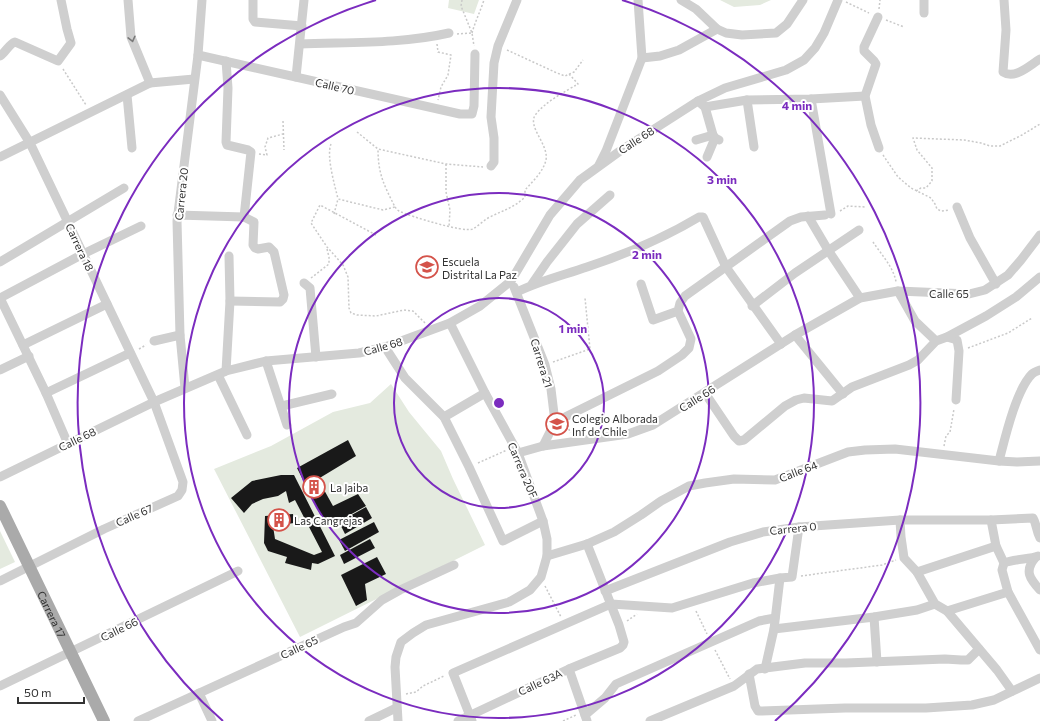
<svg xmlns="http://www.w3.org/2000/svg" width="1040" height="721" viewBox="0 0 1040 721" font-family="Commissioner,sans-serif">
	<rect width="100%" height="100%" fill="#fff"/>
	<g fill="#e4eadf">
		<polygon points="449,0 479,0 474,14 448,8"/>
		<polygon points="720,0 771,0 760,5 734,7"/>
		<polygon points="391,384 409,412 441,451 453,479 485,545 300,637 214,469 271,446 333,412 370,403"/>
		<polygon points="0,531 15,562 0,569"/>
	</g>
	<g fill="#191919">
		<polygon points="348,440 356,456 318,479 333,506 358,494 366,506 339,521 332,522 323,520 297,468"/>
		<polygon points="281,475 294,475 335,556 318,564 312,563 311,570 285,563 287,557 268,551 264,543 265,516 293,514 294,523 273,526 275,539 314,555 322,552 295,500 289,503 286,491 278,496 263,499 252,504 244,513 231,498 252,481"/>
		<polygon points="366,507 372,518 345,534 339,522"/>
		<polygon points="374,522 379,532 345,551 339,540"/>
		<polygon points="370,539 375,548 344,564 340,555"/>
		<polygon points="377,557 386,574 365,584 367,600 356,606 341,575"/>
	</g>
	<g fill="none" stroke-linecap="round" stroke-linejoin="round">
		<g stroke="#c9c9c9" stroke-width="1.5" stroke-dasharray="2 2" stroke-linecap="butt">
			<polyline points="462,0 461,6 472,33"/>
			<polyline points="846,2 869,13"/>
			<polyline points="879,9 880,0"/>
			<polyline points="886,20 904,27"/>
			<path d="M472,33C475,22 480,12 484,0"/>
			<polyline points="457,34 472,33 474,46"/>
			<polyline points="437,44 438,52 451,55 448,75 441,87 438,100"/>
			<polyline points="507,50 557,73 565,76 574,72 583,60"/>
			<polyline points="63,69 86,105"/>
			<polyline points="283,121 284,150"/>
			<polyline points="357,132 378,149 446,164 483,167"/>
			<path d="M331,144C326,156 335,186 338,199"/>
			<polyline points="259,154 267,155 265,147 268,138 283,134"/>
			<polyline points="883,155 898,177 911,188 931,198 935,204 937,209 941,211 949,210"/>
			<polyline points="446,164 446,192 450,210 449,227"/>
			<polyline points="916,191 921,188 926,188 932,181 932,168 917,150 913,138 964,140 981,143 990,146 1000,146 1022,135 1040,124"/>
			<path d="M395,207C396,208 397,210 399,211C409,216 464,233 473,229C478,226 483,221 488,218C501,211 514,208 525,197V190C533,181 543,172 546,160C549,144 526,126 536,114C545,102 566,91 578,84L569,74"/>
			<polyline points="840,211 848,206 865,207"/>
			<path d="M334,214L338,199L383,210L395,207C384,185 378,174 378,149"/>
			<polyline points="376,235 320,205 311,223 327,247 343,265 348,277 349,308 351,313 357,315 376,316 404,310 413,311 425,323"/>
			<path d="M873,242C881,254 894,268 896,282"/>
			<polyline points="311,278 329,264 329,257 327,249"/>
			<polyline points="968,348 1008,333 1032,318"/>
			<polyline points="139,349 146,345"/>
			<polyline points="553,362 590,349 585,298"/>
			<polyline points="568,425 570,433"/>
			<polyline points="944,446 946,436 950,432 954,409"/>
			<polyline points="478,463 507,450"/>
			<polyline points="801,576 882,565 896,560"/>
			<polyline points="545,586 561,617"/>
			<polyline points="696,611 707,634"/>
			<polyline points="627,621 637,614"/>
			<polyline points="715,650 730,679"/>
			<polyline points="406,694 416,692 423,686 444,676"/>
			<polyline points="563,721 576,715"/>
		</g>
		<g stroke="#cfcfcf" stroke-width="9">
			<polyline points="128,0 131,37 150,83"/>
			<polyline points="253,0 253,19 255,22 302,26"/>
			<polyline points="681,0 696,9 717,29 726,33 742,35 776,33 787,24 803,0"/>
			<polyline points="924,0 924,13"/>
			<path d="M1004,0L1006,30L1003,72C1015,80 1030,65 1040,59"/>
			<polyline points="878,17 864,47 864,51 874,61 876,64 865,96 871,125 879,148"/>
			<path d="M300,44C350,42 401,44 449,33"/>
			<polyline points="198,55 460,114 472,114 474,106 475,54"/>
			<path d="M0,56C6,52 9,44 15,42L58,61L71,43L67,29L61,0"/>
			<polyline points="642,58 660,56 679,50 717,29"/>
			<polyline points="226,61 228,88 226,142 227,145 248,150 251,152 244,217"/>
			<polyline points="296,77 304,0"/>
			<polyline points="0,95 30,143 154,402 183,482 182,490 178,496 104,529 0,581"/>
			<polyline points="127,95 132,148"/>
			<polyline points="811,99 831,214"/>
			<polyline points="747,100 754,147"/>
			<polyline points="698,101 705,107 747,100 811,99 865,96"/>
			<polyline points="705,107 713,135 715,138 719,140"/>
			<polyline points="696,140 713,135"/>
			<polyline points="0,157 150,83 194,79"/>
			<polyline points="707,157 715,138"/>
			<polyline points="599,165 606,151 642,58 638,0"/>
			<polyline points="491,166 494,162 494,138 491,117 494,63 498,46 517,0"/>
			<polyline points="957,207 970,238 996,284"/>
			<polyline points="177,215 244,217 254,222 253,245 255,248 258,249 269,247 274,252 284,295 283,299 280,302 230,301"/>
			<polyline points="808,216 828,250 860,298"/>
			<polyline points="0,262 124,188"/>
			<polyline points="304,283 310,288 316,357"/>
			<polyline points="532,284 547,262 577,224 610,195"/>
			<polyline points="641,284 653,320 678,311 680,303 685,296 790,221 801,217 825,215"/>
			<polyline points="514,287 545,365 551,389 555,422 543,446"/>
			<polyline points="898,291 915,321 936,341"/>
			<path d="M517,292C539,281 564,275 587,267C626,254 664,238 699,217H703L726,267L781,344"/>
			<polyline points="0,298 46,393 68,444"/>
			<polyline points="0,298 83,254 141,226"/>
			<polyline points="752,306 795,273 859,230"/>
			<polyline points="795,335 843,394"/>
			<polyline points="947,337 957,340 959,351 956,400"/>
			<polyline points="154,341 180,335"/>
			<polyline points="23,345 107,304"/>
			<polyline points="385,347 405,378 444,417 469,467 503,541 543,521"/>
			<polyline points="266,361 287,425"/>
			<polyline points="0,370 29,356"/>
			<polyline points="226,371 230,301 229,256"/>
			<polyline points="218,375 247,435"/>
			<polyline points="185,388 180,335 177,221 198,55 202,0"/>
			<polyline points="46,393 130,353"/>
			<polyline points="705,393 734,436 739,441 744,440 785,406 796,400 804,398 832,401 852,387 909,365 918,360 936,341 947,337 986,316 1016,297 1040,277"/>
			<polyline points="282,406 332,394"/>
			<polyline points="444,417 485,393"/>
			<polyline points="555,422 658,371 682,355 689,348 691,339 678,311"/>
			<polyline points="518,453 543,446 628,434 653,425 795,335 860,298 898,291 969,294 985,290 1008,275 1021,260 1040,235"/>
			<path d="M999,461C1005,438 1016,390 1032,374C1034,372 1037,371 1040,370"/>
			<polyline points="0,477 154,402 226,371 266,361 359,353 385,347 450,323 480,306 511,281 550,215 580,180 620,151 698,101 725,88 786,70 804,60 815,48 824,33 838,0"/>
			<polyline points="900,520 901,537 904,558 917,572 935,604 947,611 997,670 1012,691"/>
			<polyline points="991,520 996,546 1004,563 1002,570 1008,592 1040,650"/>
			<polyline points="547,556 587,544 614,532 641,515 661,501 689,486 705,483 734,479 775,480 848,452 865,450 895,449 999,461 1017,462 1040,461"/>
			<path d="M1035,558C1024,571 1030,579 1040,590"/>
			<path d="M1004,563C1014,559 1032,559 1038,556"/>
			<polyline points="917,572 996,546"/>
			<path d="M605,591L730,542L763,532L799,527L900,520H991L1033,518C1037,525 1036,531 1040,538"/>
			<polyline points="947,611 1008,592"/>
			<polyline points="874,617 877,662"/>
			<polyline points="774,629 874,617 917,610 935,604"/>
			<polyline points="569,669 587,721"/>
			<polyline points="765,669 774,629 780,578"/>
			<polyline points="749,674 755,706 758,711 761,711 845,708 926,708 972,705 994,700 1040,678"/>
			<polyline points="0,686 238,571"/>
			<polyline points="199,693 212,721"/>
			<polyline points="585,715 605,698 616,684 759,621 775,618"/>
			<polyline points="138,721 344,627 356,623 382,600 400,590 454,565"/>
			<polyline points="369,721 396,708"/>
			<polyline points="398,721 395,667 396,657 401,642 413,633 426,625 509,602 530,590 541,577 547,556 547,539 543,521 518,453 485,393 450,323"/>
			<polyline points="458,721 569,669 620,648 623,645 624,642 619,625 587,544"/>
			<polyline points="472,721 453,673 611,604 672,608 753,583 780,578 792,577 799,527"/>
			<polyline points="650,721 734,686 757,669 805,663 846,663 945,659 961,660 968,660 979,649"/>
		</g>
		<path stroke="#aaa" stroke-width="12" id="s1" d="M0,506L104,721"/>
	</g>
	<defs><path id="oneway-chevron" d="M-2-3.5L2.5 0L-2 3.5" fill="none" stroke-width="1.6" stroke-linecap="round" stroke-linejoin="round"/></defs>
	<use stroke="#797979" href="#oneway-chevron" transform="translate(132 39) rotate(76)"/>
	<g fill="none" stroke="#7b2cbf" stroke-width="2">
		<circle cx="499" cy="403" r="105"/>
		<circle cx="499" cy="403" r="210"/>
		<circle cx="499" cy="403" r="315"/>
		<path d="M223 721A421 421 0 0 1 376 0M622 0A421 421 0 0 1 775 721"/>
	</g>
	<defs>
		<g id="school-ring" transform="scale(1.15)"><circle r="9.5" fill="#fff" stroke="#d4534a" stroke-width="1.5"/><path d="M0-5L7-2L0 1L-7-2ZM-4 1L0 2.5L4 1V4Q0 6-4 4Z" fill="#d4534a"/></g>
		<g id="building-ring" transform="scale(1.15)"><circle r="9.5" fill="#fff" stroke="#d4534a" stroke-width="1.5"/><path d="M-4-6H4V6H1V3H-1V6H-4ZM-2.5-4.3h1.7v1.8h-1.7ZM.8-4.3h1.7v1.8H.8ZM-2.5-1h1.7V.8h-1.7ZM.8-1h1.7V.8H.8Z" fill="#d4534a"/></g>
	</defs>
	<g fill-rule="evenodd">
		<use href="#school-ring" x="427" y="267"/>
		<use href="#school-ring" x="557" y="424"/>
		<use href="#building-ring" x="314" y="487"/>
		<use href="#building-ring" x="279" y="520"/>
	</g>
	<g text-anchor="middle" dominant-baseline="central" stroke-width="4" stroke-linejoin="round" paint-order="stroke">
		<g font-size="11" fill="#323232" stroke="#fff">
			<text transform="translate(335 86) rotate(13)">Calle 70</text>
			<text transform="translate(636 140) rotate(-33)">Calle 68</text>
			<text transform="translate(181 194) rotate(-84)">Carrera 20</text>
			<text transform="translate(80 247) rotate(65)">Carrera 18</text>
			<text x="949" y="293">Calle 65</text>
			<text transform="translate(383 346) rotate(-16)">Calle 68</text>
			<text transform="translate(542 363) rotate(73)">Carrera 21</text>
			<text transform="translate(697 398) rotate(-32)">Calle 66</text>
			<text transform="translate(77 439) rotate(-26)">Calle 68</text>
			<text transform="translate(523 470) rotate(67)">Carrera 20F</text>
			<text transform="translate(798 471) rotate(-21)">Calle 64</text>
			<text transform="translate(134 515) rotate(-24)">Calle 67</text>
			<text transform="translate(793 528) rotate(-6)">Carrera 0</text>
			<text stroke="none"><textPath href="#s1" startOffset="120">Carrera 17</textPath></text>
			<text transform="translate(119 629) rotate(-26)">Calle 66</text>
			<text transform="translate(299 647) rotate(-25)">Calle 65</text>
			<text transform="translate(540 682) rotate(-25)">Calle 63A</text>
		</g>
		<g font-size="11" fill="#323232" stroke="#fff" text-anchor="start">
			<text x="442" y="261">Escuela<tspan x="442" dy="13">Distrital La Paz</tspan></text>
			<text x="572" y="418">Colegio Alborada<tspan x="572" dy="13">Inf de Chile</tspan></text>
			<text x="330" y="487">La Jaiba</text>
			<text x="294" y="520">Las Cangrejas</text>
		</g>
	</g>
	<circle cx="499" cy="403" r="6" fill="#7b2cbf" stroke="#fff" stroke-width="2"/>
	<g font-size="12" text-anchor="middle" font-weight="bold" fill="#7b2cbf" stroke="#fff" stroke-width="4" stroke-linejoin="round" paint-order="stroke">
		<text x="797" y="110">4 min</text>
		<text x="722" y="184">3 min</text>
		<text x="647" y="259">2 min</text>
		<text x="573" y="333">1 min</text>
	</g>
	<path d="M18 697v6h66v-6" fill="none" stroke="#323232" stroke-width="2"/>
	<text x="24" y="697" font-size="12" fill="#323232" stroke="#ffffff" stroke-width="3" paint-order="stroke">50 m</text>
</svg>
